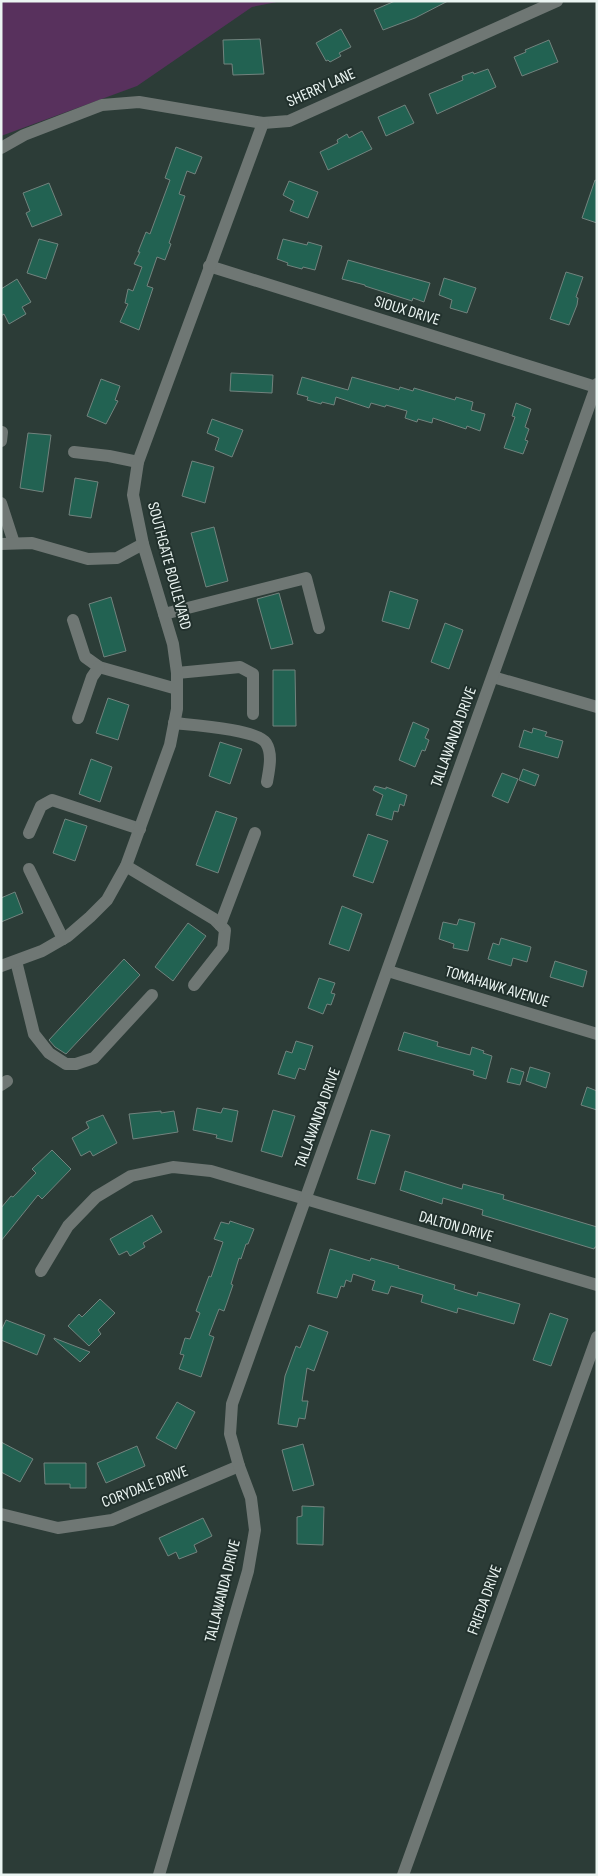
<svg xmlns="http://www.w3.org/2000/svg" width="598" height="1876" viewBox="0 0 598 1876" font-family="'Sofia Sans Condensed',sans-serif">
	<rect width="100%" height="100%" fill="#2c3c37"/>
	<polygon fill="#58315d" points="1,1 282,1 252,7 137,86 1,136"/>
	<g fill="#226252" stroke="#72837e">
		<polygon points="395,1 448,1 415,18 383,30 374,10"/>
		<polygon points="341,29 351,47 339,53 341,56 330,62 328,60 326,61 316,43"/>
		<polygon points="260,39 264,74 233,75 232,64 224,64 223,40"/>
		<polygon points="549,40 558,62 522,76 514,57 526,52 525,50"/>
		<polygon points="488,69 496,87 437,114 429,94 463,80 462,76 473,72 474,74"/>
		<polygon points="405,105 414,123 386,136 378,117"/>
		<polygon points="362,131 372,149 328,170 320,152 338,143 337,140 347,134 349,138"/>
		<polygon points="176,147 202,157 195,174 187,171 179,194 185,196 169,243 171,244 165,260 157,257 147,286 153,288 139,330 120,322 128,304 125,303 128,289 133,291 142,267 134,264 140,252 138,252 146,232 150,234 170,180 165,178"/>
		<polygon points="595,180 597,181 597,223 582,218"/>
		<polygon points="289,181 318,192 308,218 290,211 294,201 283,195"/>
		<polygon points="49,183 62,215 32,227 26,213 30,211 23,193"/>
		<polygon points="39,239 58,244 46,279 27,273"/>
		<polygon points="283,239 307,245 308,242 322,246 315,270 303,267 302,269 287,265 288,263 277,259"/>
		<polygon points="348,260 430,283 424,302 413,298 412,301 365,286 365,285 342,279"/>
		<polygon points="566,272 583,277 576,297 578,298 577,305 569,325 550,319"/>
		<polygon points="444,278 476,288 467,313 450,308 452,300 439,295"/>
		<polygon points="17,279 31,302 22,307 26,314 9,324 4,314 1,316 1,289"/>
		<polygon points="231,373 273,375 272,393 230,391"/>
		<polygon points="302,377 348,390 352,377 399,390 400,387 413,391 414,388 455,400 456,397 473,402 471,410 485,414 480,431 467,426 466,429 433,418 432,423 418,419 417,422 405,418 407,411 386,405 385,407 371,403 369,408 336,397 334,405 322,402 321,404 307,400 308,397 297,394"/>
		<polygon points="101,379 120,386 115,400 118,401 106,424 87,416"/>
		<polygon points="516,403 531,409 525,427 529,429 525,440 528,441 523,454 504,448 515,417 512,416"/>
		<polygon points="212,419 243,430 232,457 215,450 219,438 207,433"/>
		<polygon points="28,433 51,435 43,492 20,488"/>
		<polygon points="192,461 214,467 205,503 182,496"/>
		<polygon points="75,478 98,482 91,518 69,515"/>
		<polygon points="214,527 228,581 206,587 191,533"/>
		<polygon points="390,591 418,600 409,629 382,621"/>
		<polygon points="279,593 293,644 271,649 257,599"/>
		<polygon points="111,597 126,651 104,657 89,604"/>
		<polygon points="445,623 463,630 449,669 431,662"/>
		<polygon points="273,670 295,670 296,726 273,726"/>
		<polygon points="108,698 129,705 118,740 96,733"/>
		<polygon points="413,722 429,729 425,738 429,740 425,751 422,750 415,767 399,760"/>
		<polygon points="533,728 547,732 545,736 563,741 558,758 519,747 524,730 532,733"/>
		<polygon points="220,742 242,749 230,784 209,776"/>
		<polygon points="91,759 112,767 100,802 79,794"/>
		<polygon points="523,769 539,775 535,786 519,780"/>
		<polygon points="502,773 518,779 508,803 492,796"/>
		<polygon points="375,786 386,789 386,787 407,795 404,806 400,804 398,812 394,811 392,820 376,815 383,795 373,790"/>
		<polygon points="216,811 237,818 218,873 196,865"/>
		<polygon points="65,819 87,826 75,861 53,853"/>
		<polygon points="368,834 388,841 373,883 353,876"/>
		<polygon points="15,892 23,913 1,922 1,898"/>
		<polygon points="342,906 362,914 349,951 329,944"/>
		<polygon points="459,919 475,923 468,951 453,948 454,944 439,939 443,922 457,925"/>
		<polygon points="188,923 206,936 173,981 155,967"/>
		<polygon points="501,938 531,947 527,962 513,958 511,966 488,959 493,943 499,945"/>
		<polygon points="124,959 140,975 66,1054 55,1047 49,1040"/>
		<polygon points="555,961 587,971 583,987 550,977"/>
		<polygon points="319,978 335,983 331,993 335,994 331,1005 327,1004 323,1014 308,1008"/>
		<polygon points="404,1032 438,1042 437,1046 470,1055 472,1047 484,1051 483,1053 492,1056 486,1079 473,1075 474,1071 398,1050"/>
		<polygon points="296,1041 313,1046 305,1070 299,1068 295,1079 278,1074 286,1051 292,1053"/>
		<polygon points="530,1067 550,1073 546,1088 526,1081"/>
		<polygon points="511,1068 524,1072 520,1085 507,1082"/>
		<polygon points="587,1087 597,1091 597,1110 581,1105"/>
		<polygon points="197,1108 221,1113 223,1108 238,1111 232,1142 216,1138 217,1135 193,1130"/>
		<polygon points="273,1110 295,1116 282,1157 261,1151"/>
		<polygon points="161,1111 161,1113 174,1111 178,1132 133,1139 129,1114"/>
		<polygon points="103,1115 117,1143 93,1156 90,1151 81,1156 72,1138 89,1128 86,1122"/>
		<polygon points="371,1130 390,1135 375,1184 357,1179"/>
		<polygon points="52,1150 71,1169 42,1199 38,1195 1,1241 1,1208 11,1196 13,1197 36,1173 32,1169"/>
		<polygon points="405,1171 462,1189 463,1184 504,1195 503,1199 597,1227 597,1247 595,1247 594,1249 482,1215 483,1210 443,1198 442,1204 400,1190"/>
		<polygon points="152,1215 162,1232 143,1243 145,1247 130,1256 127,1251 119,1255 110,1239"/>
		<polygon points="230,1221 254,1229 248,1244 246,1244 241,1259 239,1258 231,1284 233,1285 224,1311 219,1309 209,1335 214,1337 201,1377 179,1369 184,1355 180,1354 185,1338 190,1339 200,1313 196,1311 209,1276 211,1277 223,1242 214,1239 221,1222 229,1224"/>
		<polygon points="330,1249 370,1261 371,1258 399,1266 398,1268 455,1285 454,1289 477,1296 478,1292 520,1304 514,1324 458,1308 457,1313 421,1302 423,1295 391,1286 388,1294 372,1290 375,1281 353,1274 351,1282 346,1280 344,1287 341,1286 337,1298 317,1293"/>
		<polygon points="100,1299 115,1313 98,1330 101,1334 89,1346 68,1326 79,1314 82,1317"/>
		<polygon points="550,1313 568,1319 551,1366 533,1360"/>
		<polygon points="6,1320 45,1335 37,1355 1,1340 1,1331"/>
		<polygon points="309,1325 328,1332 314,1371 307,1368 302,1401 308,1401 305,1419 299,1418 297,1427 278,1424 285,1376 296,1346 300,1348"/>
		<polygon points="54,1338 90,1352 80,1362 54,1339"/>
		<polygon points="177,1402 195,1412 176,1449 156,1438"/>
		<polygon points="1,1442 33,1459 20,1482 1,1472"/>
		<polygon points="303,1444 314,1485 293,1491 282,1450"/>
		<polygon points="137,1446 145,1466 106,1483 97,1463"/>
		<polygon points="44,1463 86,1463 86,1488 70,1488 70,1484 45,1484"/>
		<polygon points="302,1506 324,1507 323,1545 297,1544 297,1517 302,1516"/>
		<polygon points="203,1518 212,1536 194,1545 197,1552 179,1559 176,1552 168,1556 159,1538"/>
	</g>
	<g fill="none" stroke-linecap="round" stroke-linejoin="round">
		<g stroke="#6f7774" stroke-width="12">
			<polyline points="1,148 24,135 102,105 139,102 263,123 289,121 557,1"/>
			<polyline points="209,266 596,387"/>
			<polyline points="1,441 2,432"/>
			<polyline points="74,452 109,456 138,462"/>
			<polyline points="1,503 14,543"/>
			<polyline points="1,544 32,543 88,559 117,558 143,544"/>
			<polyline points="164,614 306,578 319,628"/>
			<polyline points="73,620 85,657 99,667 177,689"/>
			<polyline points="177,673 240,667 253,674 253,714"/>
			<polyline points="493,677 597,707"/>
			<polyline points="78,718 92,677 99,667"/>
			<path d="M174,723C192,725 257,729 266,743C273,754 269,770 267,782"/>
			<polyline points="29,833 41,806 52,800 140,829"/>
			<polyline points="126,866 214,919 225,930 223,948 194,985"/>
			<polyline points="29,869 63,939"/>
			<polyline points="220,925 255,833"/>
			<polyline points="16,961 34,1034 49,1053 66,1064 76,1064 94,1058 152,995"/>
			<polyline points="1,966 42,951 68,936 90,917 107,900 126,866 170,745 177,709 177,673 173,644 143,544 133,495 138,462 263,123"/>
			<polyline points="388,971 597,1034"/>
			<polyline points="1,1085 7,1081"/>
			<polyline points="41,1271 68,1226 96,1197 131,1176 173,1167 211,1171 597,1285"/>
			<polyline points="1,1514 58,1528 112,1520 239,1466"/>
			<polyline points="159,1875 248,1571 255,1530 251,1498 239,1466 230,1434 232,1404 597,384"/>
			<polyline points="403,1875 597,1337"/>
		</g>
	</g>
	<g text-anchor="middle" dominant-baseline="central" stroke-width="4" stroke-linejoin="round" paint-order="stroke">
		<g font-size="16" fill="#ebf5f2" stroke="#22312d">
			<text transform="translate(321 88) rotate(-24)">SHERRY LANE</text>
			<text transform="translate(407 311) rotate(17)">SIOUX DRIVE</text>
			<text transform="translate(169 566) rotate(75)">SOUTHGATE BOULEVARD</text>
			<text transform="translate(454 737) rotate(-70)">TALLAWANDA DRIVE</text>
			<text transform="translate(497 987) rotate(17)">TOMAHAWK AVENUE</text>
			<text transform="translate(318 1118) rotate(-70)">TALLAWANDA DRIVE</text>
			<text transform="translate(456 1227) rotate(16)">DALTON DRIVE</text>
			<text transform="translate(145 1487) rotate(-21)">CORYDALE DRIVE</text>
			<text transform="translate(223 1591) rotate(-76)">TALLAWANDA DRIVE</text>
			<text transform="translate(485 1600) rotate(-70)">FRIEDA DRIVE</text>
		</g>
	</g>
	<rect width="598" height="1876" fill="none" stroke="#ebf5f2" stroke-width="5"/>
</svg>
